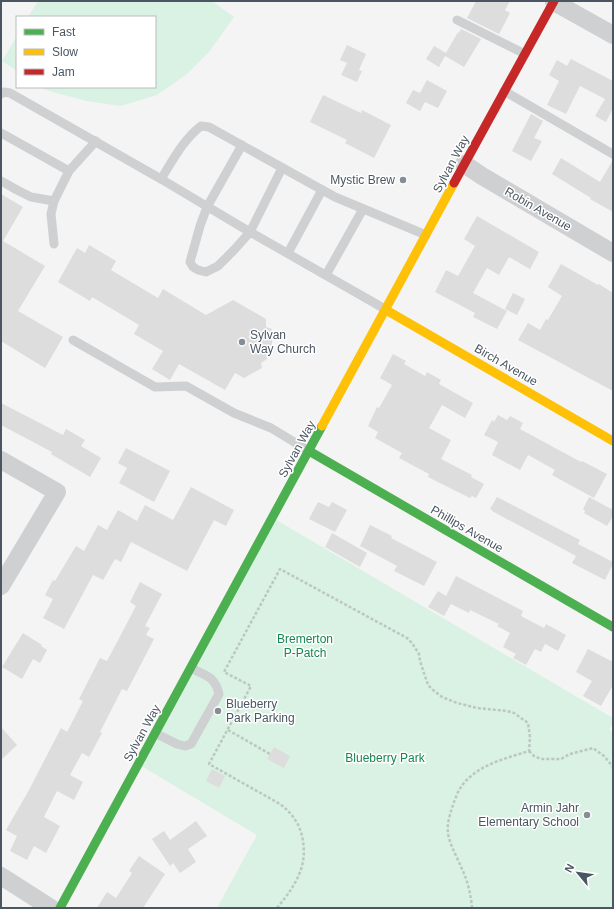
<svg xmlns="http://www.w3.org/2000/svg" width="614" height="909" viewBox="0 0 614 909" font-family="Helvetica,sans-serif">
	<rect width="100%" height="100%" fill="#f4f4f4"/>
	<g fill="#d9f2e3">
		<polygon points="38,1 212,1 234,17 209,52 187,74 157,95 121,106 86,101 46,90 41,87 155,87 155,17 28,17"/>
		<polygon points="17,36 17,71 2,61"/>
		<polygon points="273,518 613,718 613,723 609,730 613,732 613,908 217,908 257,835 138,764"/>
	</g>
	<g fill="#ddddde">
		<polygon points="476,1 510,1 505,10 510,13 499,34 467,18"/>
		<polygon points="461,29 481,39 464,67 445,56 439,67 426,59 434,46 446,53 458,32 459,33"/>
		<polygon points="347,45 366,54 359,70 362,71 357,82 341,75 347,63 340,60"/>
		<polygon points="571,59 613,81 613,108 606,122 595,116 605,99 580,86 566,114 547,105 559,81 549,75 557,60 567,66"/>
		<polygon points="427,80 447,91 438,108 425,102 420,111 406,103 413,90 420,93"/>
		<polygon points="323,95 361,113 362,110 391,125 374,158 345,143 347,140 310,122"/>
		<polygon points="531,114 543,121 534,138 542,141 531,161 512,151"/>
		<polygon points="561,158 600,182 613,160 613,212 590,199 591,198 552,174"/>
		<polygon points="1,194 23,207 3,241 45,266 18,311 63,337 45,368 1,341"/>
		<polygon points="477,216 539,252 530,269 509,257 499,275 487,268 473,293 507,311 497,329 473,317 475,313 435,292 446,270 458,276 475,246 464,239"/>
		<polygon points="89,245 116,261 111,270 158,298 163,289 206,315 233,300 266,319 266,327 272,329 272,350 267,354 267,359 261,363 262,368 244,378 235,373 225,390 179,364 170,380 152,369 163,351 134,334 139,325 92,297 90,301 58,282 77,248 85,253"/>
		<polygon points="561,264 598,285 599,284 613,293 613,391 518,340 528,323 540,330 546,319 548,320 562,296 548,287"/>
		<polygon points="513,293 525,299 517,315 505,309"/>
		<polygon points="393,354 406,361 404,364 425,376 427,372 441,380 439,384 473,403 465,418 442,405 429,428 451,440 441,459 472,475 471,477 484,484 476,498 472,496 470,498 428,477 429,474 399,458 402,453 375,438 378,432 368,426 377,407 379,408 392,385 380,378"/>
		<polygon points="1,403 63,435 66,429 85,440 81,446 101,458 90,477 51,454 52,452 1,425"/>
		<polygon points="498,415 507,420 510,416 523,423 520,429 581,462 582,461 607,474 594,498 552,475 555,470 528,455 520,470 492,455 498,442 484,435 492,420 494,422"/>
		<polygon points="126,448 170,471 154,502 119,483 127,468 118,463"/>
		<polygon points="191,487 234,510 226,526 214,520 187,571 131,542 121,562 115,559 103,580 93,575 64,629 43,618 53,599 45,595 53,580 55,581 76,546 84,551 98,525 107,530 118,510 137,521 145,505 173,520"/>
		<polygon points="497,497 580,540 578,544 613,562 613,564 605,580 572,563 576,556 492,511 492,510 490,509"/>
		<polygon points="589,497 613,510 613,516 607,526 584,513 585,511 583,509"/>
		<polygon points="318,502 329,507 332,502 347,510 335,532 309,519"/>
		<polygon points="370,525 392,536 391,538 437,562 424,586 394,571 397,566 360,546"/>
		<polygon points="332,533 367,553 360,567 325,547"/>
		<polygon points="456,576 523,611 521,616 544,628 546,624 566,635 558,651 545,644 541,652 535,649 526,665 513,658 516,654 503,647 510,633 497,626 499,624 470,610 469,613 451,604 444,616 428,607 438,591 446,596"/>
		<polygon points="140,582 162,594 145,626 150,628 146,635 154,639 127,691 122,689 100,732 102,733 89,757 82,753 70,775 83,782 74,800 57,791 44,817 60,826 46,853 34,846 27,860 10,851 17,836 6,830 29,790 61,728 67,732 83,701 79,699 100,658 107,661 136,606 130,602"/>
		<polygon points="23,633 42,645 41,646 47,650 40,663 33,659 22,679 2,667"/>
		<polygon points="588,649 613,662 613,685 601,706 583,696 592,681 576,672"/>
		<polygon points="1,727 17,745 1,760"/>
		<polygon points="274,747 290,756 284,768 267,759"/>
		<polygon points="212,769 225,776 219,788 206,781"/>
		<polygon points="196,821 207,836 188,849 196,862 180,873 173,863 170,866 152,839 164,831 170,840"/>
		<polygon points="139,856 165,874 143,908 97,908 107,892 116,898 132,873 129,871"/>
	</g>
	<g fill="none" stroke-linecap="round" stroke-linejoin="round">
		<g stroke="#bcc7c4" stroke-width="2.5" stroke-dasharray="3 2" stroke-linecap="butt">
			<polyline points="228,730 270,754"/>
			<polyline points="529,751 534,756 541,759 561,759 570,754 593,748 604,756 609,762 613,767"/>
			<path d="M277,908C295,886 309,866 302,836C299,823 291,812 280,804L209,764L251,686L224,672L280,569L407,638L412,643L419,654L420,661L428,685L433,690L442,697L457,703L477,708L507,711L514,713L528,723L530,737L529,751C507,758 480,764 464,783C458,790 455,799 452,808C449,817 446,828 449,838C452,849 458,859 462,869C468,882 471,895 472,908"/>
		</g>
		<g stroke="#ced0d2" stroke-width="9">
			<polyline points="457,20 525,54"/>
			<polyline points="504,91 613,154"/>
			<polyline points="1,94 4,92 10,93 161,179"/>
			<polyline points="1,133 69,171"/>
			<polyline points="242,145 207,207 200,226 190,262 193,267 198,270 206,272 218,266 234,250 250,232 282,168"/>
			<polyline points="1,181 17,190 31,197 54,201"/>
			<polyline points="54,244 51,214 54,201 69,171 96,141"/>
			<polyline points="288,253 322,190"/>
			<polyline points="326,275 363,209"/>
			<path d="M385,309L250,232L161,179C173,160 183,140 201,126L209,127L335,197L426,235"/>
			<polyline points="73,340 155,387 186,386 234,413 271,428 309,451"/>
			<path d="M155,733L177,744L185,746L191,744L219,694C215,676 206,676 191,668"/>
		</g>
		<g stroke="#ced0d2" stroke-width="18">
			<polyline points="554,2 613,35"/>
			<polyline points="464,164 482,176 613,253"/>
			<polyline points="1,460 57,492 1,586"/>
			<polyline points="1,876 51,908"/>
		</g>
		<g stroke="#4caf50" stroke-width="9">
			<polyline points="309,451 613,627"/>
			<polyline points="60,908 322,426"/>
		</g>
		<g stroke="#ffc107" stroke-width="9">
			<polyline points="386,310 613,441"/>
			<polyline points="322,426 454,183"/>
		</g>
		<polyline stroke="#c62828" stroke-width="9" points="454,183 554,1"/>
	</g>
	<g fill="#868d94" stroke="#fff" stroke-width="1.5">
		<circle cx="403" cy="180" r="4"/>
		<circle cx="242" cy="342" r="4"/>
		<circle cx="218" cy="711" r="4"/>
		<circle cx="587" cy="815" r="4"/>
	</g>
	<g text-anchor="middle" dominant-baseline="central" stroke-width="3" stroke-linejoin="round" paint-order="stroke">
		<g font-size="12" fill="#4a5661" stroke="#fff">
			<text transform="translate(451 164) rotate(-62)">Sylvan Way</text>
			<text transform="translate(538 209) rotate(30)">Robin Avenue</text>
			<text transform="translate(506 365) rotate(30)">Birch Avenue</text>
			<text transform="translate(297 449) rotate(-61)">Sylvan Way</text>
			<text transform="translate(467 529) rotate(30)">Phillips Avenue</text>
			<text transform="translate(142 733) rotate(-61)">Sylvan Way</text>
		</g>
		<g font-size="12" fill="#4a5661" stroke="#fff" text-anchor="end">
			<text x="395" y="180">Mystic Brew</text>
			<text x="250" y="335" text-anchor="start">Sylvan<tspan x="250" dy="14">Way Church</tspan></text>
			<text x="226" y="704" text-anchor="start">Blueberry<tspan x="226" dy="14">Park Parking</tspan></text>
			<text x="579" y="808">Armin Jahr<tspan x="579" dy="14">Elementary School</tspan></text>
		</g>
		<g font-size="12" fill="#17864f" stroke="#fff">
			<text x="305" y="639">Bremerton<tspan x="305" dy="14">P-Patch</tspan></text>
			<text x="385" y="758">Blueberry Park</text>
		</g>
	</g>
	<rect width="614" height="909" fill="none" stroke="#4a5661" stroke-width="4"/>
	<rect x="16" y="16" width="140" height="72" fill="#ffffff" stroke="#b7bbc0"/>
	<rect x="24" y="29" width="20" height="6" fill="#4caf50" stroke="#b7bbc0"/>
	<text x="52" y="36" font-size="12" fill="#4a5661">Fast</text>
	<rect x="24" y="49" width="20" height="6" fill="#ffc107" stroke="#b7bbc0"/>
	<text x="52" y="56" font-size="12" fill="#4a5661">Slow</text>
	<rect x="24" y="69" width="20" height="6" fill="#c62828" stroke="#b7bbc0"/>
	<text x="52" y="76" font-size="12" fill="#4a5661">Jam</text>
	<g transform="translate(578 873) rotate(299)" stroke="#ffffff" stroke-width="3" paint-order="stroke">
	<path d="M0-3L7 15L0 10L-7 15Z" fill="#4a5661"/>
	<text y="-6" font-size="11" font-weight="bold" text-anchor="middle" fill="#4a5661">N</text>
	</g>
</svg>
